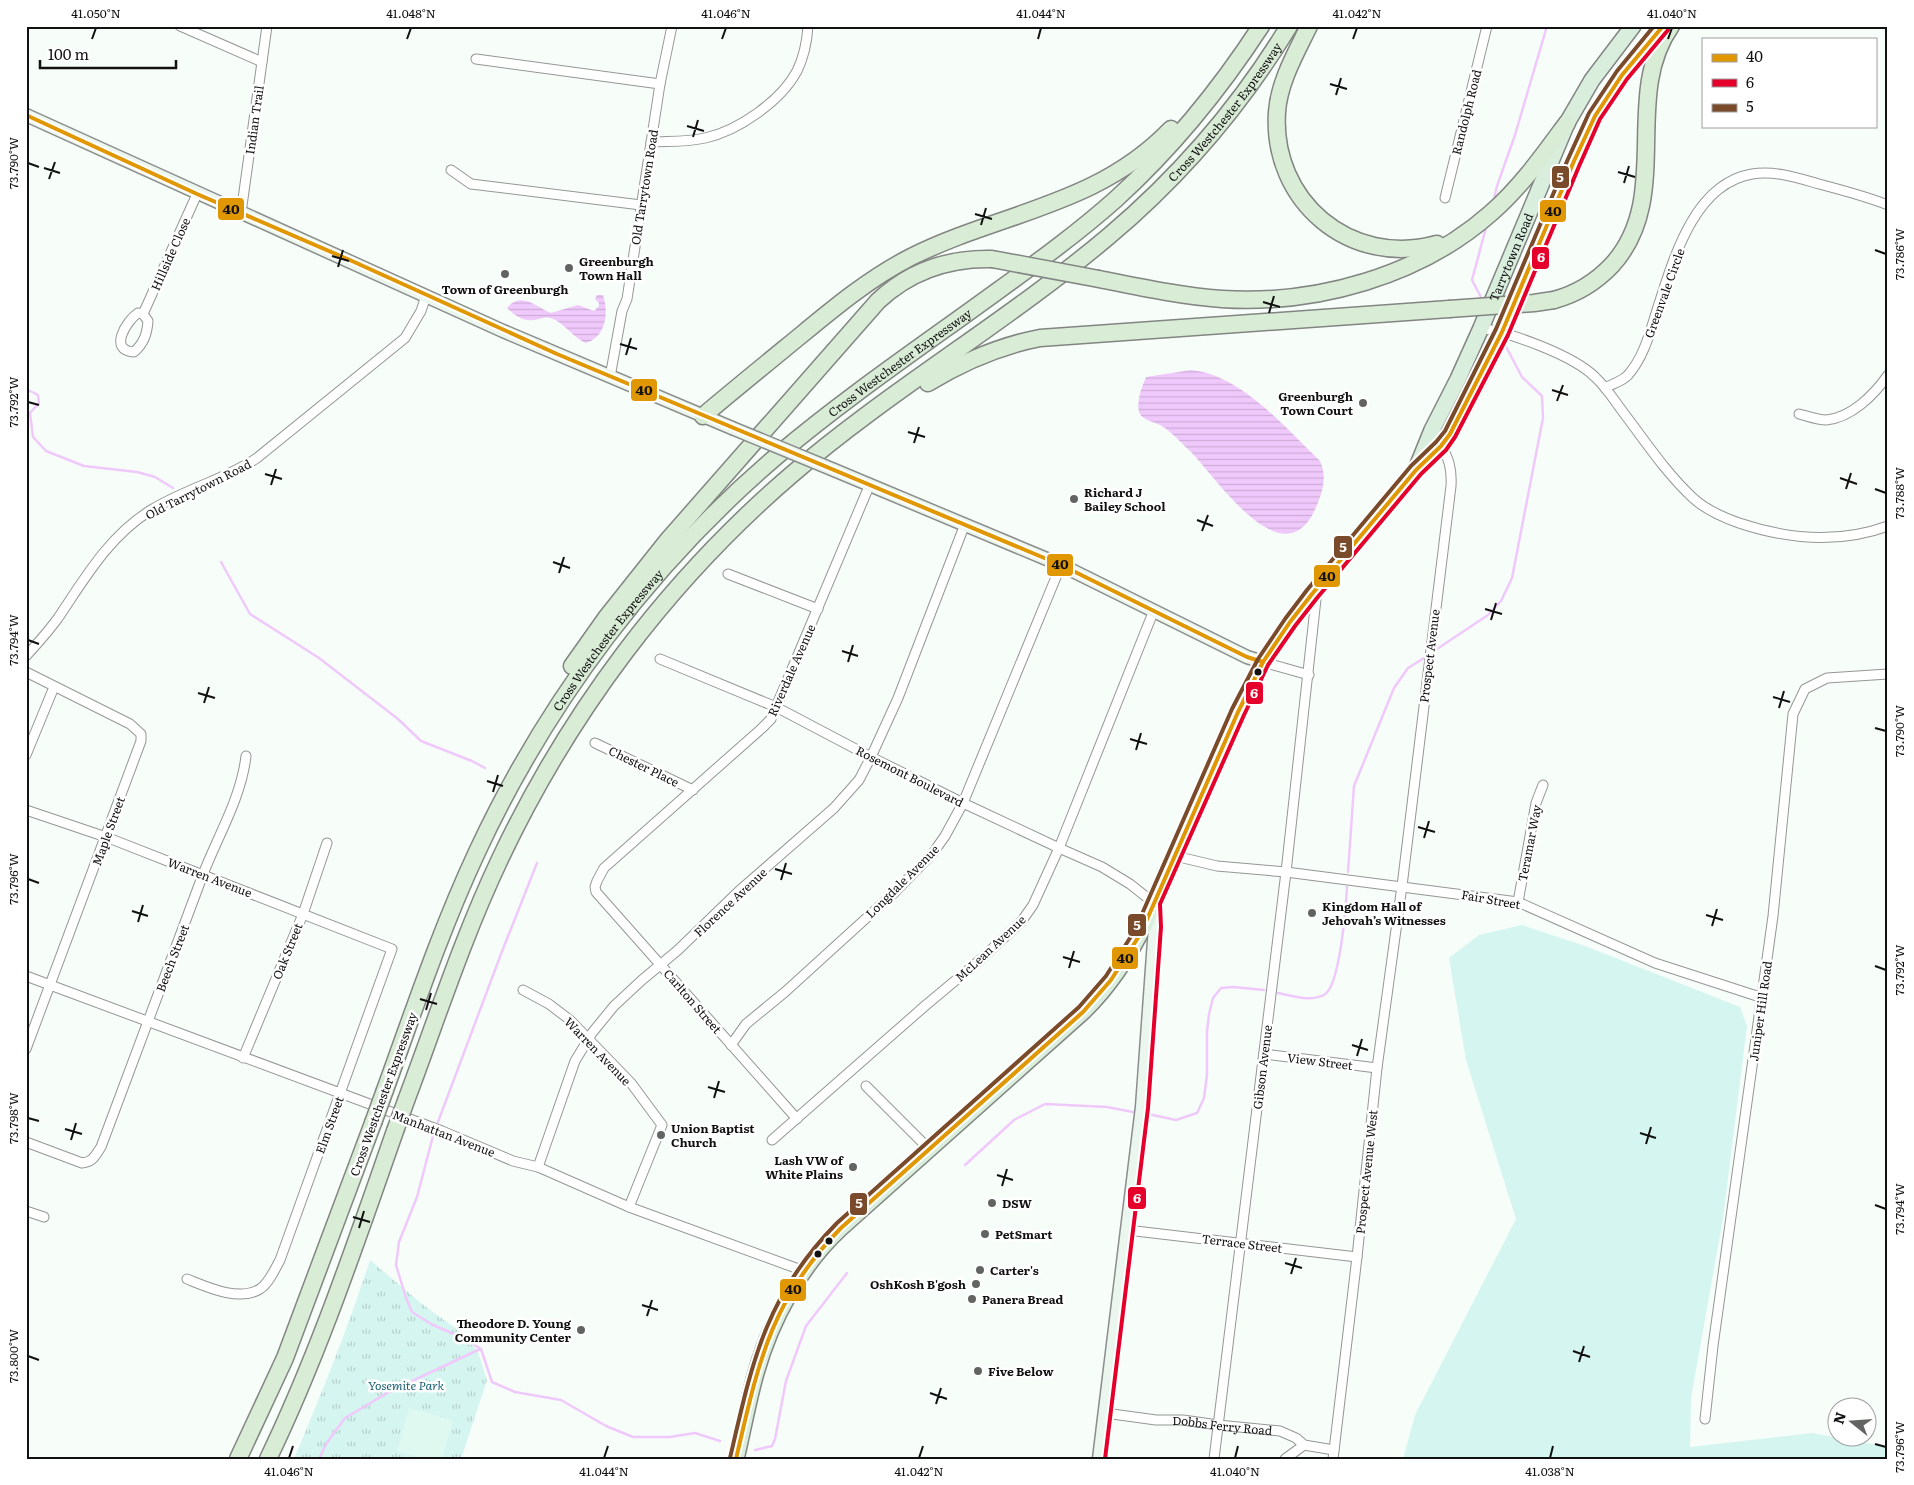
<svg xmlns="http://www.w3.org/2000/svg" width="1914" height="1485" viewBox="0 0 1914 1485" font-family="Literata,serif">
	<defs>
		<pattern id="park-tufts" width="24" height="20" patternUnits="userSpaceOnUse" patternTransform="scale(1.25)"><rect width="24" height="20" fill="#d5f5f0"/><path d="M3 7l-1-3M5 7V3M7 7l1-3M15 17l-1-3M17 17v-4M19 17l1-3" fill="none" stroke="#b6d1cd"/></pattern>
		<pattern id="water-rules" width="6" height="5" patternUnits="userSpaceOnUse" patternTransform="scale(1.25)"><rect width="6" height="5" fill="#f0c9fc"/><path d="M0 2.5h6" fill="none" stroke="#cdacd7"/></pattern>
	</defs>
	<rect width="100%" height="100%" fill="#f7fdf8"/>
	<polygon fill="#d5f5f0" points="1522,925 1585,946 1740,1007 1747,1026 1723,1218 1691,1398 1690,1447 1812,1433 1888,1447 1888,1459 1403,1459 1415,1415 1516,1219 1466,1060 1449,958 1479,935"/>
	<path fill="url(#park-tufts)" d="M370,1260L422,1304L466,1336L478,1352L487,1380L461,1459H294C322,1393 348,1328 370,1260Z"/>
	<polygon fill="#dff9f1" points="409,1408 453,1420 442,1459 426,1459 397,1451"/>
	<g fill="url(#water-rules)">
		<path d="M597,295H603C609,313 606,337 586,343C573,338 563,321 550,318C546,317 543,318 539,319C526,323 516,317 507,308C521,290 538,308 551,313L578,305L594,311L599,306V303L595,299Z"/>
		<path d="M1191,370C1242,375 1285,428 1320,461C1327,476 1323,491 1317,505C1285,585 1215,475 1189,450C1180,442 1171,431 1160,425C1154,422 1143,420 1140,414C1135,404 1142,387 1146,377Z"/>
	</g>
	<g fill="none" stroke-linecap="round" stroke-linejoin="round">
		<g stroke="#f0c9fc" stroke-width="2.5">
			<polyline points="1493,203 1497,186 1515,135 1547,26"/>
			<polyline points="1483,301 1472,280 1487,224"/>
			<polyline points="26,389 38,395 39,403 30,413 33,437 46,451 84,466 137,472 155,477 173,488"/>
			<polyline points="221,562 250,614 319,658 398,719 421,741 472,761 485,768"/>
			<polyline points="1434,651 1488,615 1501,601 1512,578 1543,418 1542,396 1522,377 1503,341"/>
			<polyline points="1348,872 1354,786 1394,688 1408,668 1424,658"/>
			<path d="M1278,993C1293,996 1310,1002 1324,995C1340,987 1346,906 1347,887"/>
			<polyline points="1148,1114 1176,1120 1197,1113 1204,1098 1207,1075 1207,1032 1209,1014 1213,998 1221,988 1233,987 1264,990"/>
			<polyline points="438,1122 501,954 537,863"/>
			<polyline points="433,1136 417,1197 399,1242 396,1265 406,1298 412,1312 431,1324 465,1339 481,1349 492,1382 515,1392 561,1400 606,1426 633,1437 670,1437 695,1433 720,1441"/>
			<polyline points="965,1165 1014,1120 1045,1104 1107,1107 1133,1112"/>
			<polyline points="755,1450 772,1446 775,1439 786,1381 806,1326 847,1273"/>
			<polyline points="319,1459 326,1444 345,1418 389,1392 480,1349"/>
		</g>
		<g stroke="#959795" stroke-width="11">
			<g id="street">
				<polyline points="180,26 262,62"/>
				<polyline points="476,59 660,84"/>
				<path d="M651,142C669,141 688,142 705,138C738,131 781,101 797,71C804,57 807,41 808,26"/>
				<polyline points="451,170 471,184 641,205"/>
				<polyline points="1445,198 1487,26"/>
				<polyline points="241,213 267,26"/>
				<path d="M138,313L143,314L148,321C147,334 144,343 134,352C108,351 126,321 138,313Z"/>
				<polyline points="143,314 197,194"/>
				<path d="M1481,328C1511,333 1573,355 1595,377C1606,387 1614,400 1623,412C1645,441 1666,473 1693,498C1706,510 1722,517 1739,523C1787,539 1839,544 1888,526"/>
				<polyline points="610,377 622,311 627,299 660,84 672,26"/>
				<path d="M1605,388C1612,384 1623,381 1628,375C1644,357 1650,332 1657,310C1673,261 1693,184 1752,174C1774,170 1798,178 1819,184C1842,190 1865,196 1888,205"/>
				<path d="M1799,414C1807,416 1818,420 1826,420C1851,418 1874,395 1888,375"/>
				<polyline points="728,574 818,609"/>
				<path d="M26,656C37,644 48,632 58,618C85,578 109,536 151,510C185,489 224,480 257,458L405,338L421,311L426,296"/>
				<polyline points="660,659 776,707 871,757 963,803 1059,848 1102,867 1130,884 1154,903"/>
				<polyline points="1263,662 1309,675"/>
				<polyline points="26,672 130,724 141,734 141,741 26,1049"/>
				<polyline points="595,743 693,790"/>
				<polyline points="26,755 54,687"/>
				<path d="M26,810L106,837L392,949L280,1260C275,1269 269,1283 260,1289C239,1302 207,1287 187,1279"/>
				<polyline points="1175,856 1217,866 1286,872 1518,902 1655,963 1763,998"/>
				<polyline points="1518,902 1536,803 1543,785"/>
				<polyline points="26,976 442,1131 513,1161 538,1167 629,1207 804,1271"/>
				<polyline points="523,990 549,1004 570,1020 631,1083 662,1125 629,1207"/>
				<polyline points="731,1045 746,1024 785,992 895,892 933,853 945,836 963,803 1061,565"/>
				<polyline points="1264,1054 1377,1068"/>
				<polyline points="243,1058 303,914 327,843"/>
				<polyline points="866,1086 929,1149"/>
				<polyline points="797,1119 596,892 595,887 597,881 604,868 761,729 771,719 870,484"/>
				<polyline points="772,1140 926,1005 980,960 1021,922 1033,905 1059,848 1154,610"/>
				<path d="M26,1142L82,1163C93,1162 95,1156 101,1147C134,1057 168,967 202,877C217,837 241,799 246,756"/>
				<polyline points="538,1167 575,1061 592,1033 614,1006 642,980 678,950 739,891 834,808 859,780 871,757 898,698 965,524"/>
				<polyline points="26,1211 44,1217"/>
				<polyline points="1127,1230 1357,1257"/>
				<path id="s1" d="M1105,1413L1156,1420H1183L1218,1425L1280,1431L1296,1438L1304,1445L1334,1450"/>
				<polyline points="1705,1419 1713,1346 1773,916 1793,714 1805,689 1827,678 1888,674"/>
				<polyline points="1214,1459 1286,872 1317,590"/>
				<polyline points="1285,1459 1304,1445"/>
				<path d="M1333,1459L1357,1257L1377,1068L1402,886L1451,486C1452,469 1449,458 1440,444"/>
			</g>
		</g>
		<g stroke="#8b8e8c" stroke-width="15">
			<g id="secondary">
				<polyline points="26,115 503,331 732,428"/>
				<polyline points="834,470 1061,565 1247,657 1263,662"/>
				<polyline points="1099,1459 1142,1107 1155,927 1154,907"/>
			</g>
		</g>
		<g stroke="#828582" stroke-width="18">
			<g id="primary">
				<path id="s2" d="M1417,467L1432,430L1458,379L1481,328L1567,123L1592,80L1633,26"/>
				<path d="M736,1459C743,1430 748,1401 756,1373C771,1320 800,1266 841,1228L1083,1012C1111,985 1130,955 1147,920L1238,712L1263,662L1290,622L1312,594L1416,470L1441,446L1450,434L1483,372L1502,332L1574,161L1595,116L1622,75L1645,46L1663,26"/>
			</g>
		</g>
		<g stroke="#828582" stroke-width="19">
			<g id="highway">
				<path d="M1309,26C1296,53 1279,82 1277,112C1271,201 1350,268 1437,244"/>
				<path d="M1099,279C1139,287 1181,296 1222,299C1316,305 1420,276 1491,213C1521,187 1544,154 1567,123"/>
				<path d="M1554,300C1576,294 1596,282 1612,265C1674,197 1621,97 1671,26"/>
				<path d="M928,383C964,361 999,346 1040,338L1449,309"/>
				<path d="M703,416C735,389 767,363 800,336C835,307 870,278 911,257C1001,212 1097,206 1171,129"/>
				<path d="M572,666L606,618L668,540L878,301C910,271 948,258 992,259"/>
				<path id="s3" d="M385,1090C414,1010 441,929 477,852C547,701 651,563 778,455C848,396 925,344 999,290C1039,261 1079,232 1116,199C1172,148 1220,89 1261,26"/>
				<path id="s4" d="M407,1098C437,1018 463,937 500,859C569,713 667,582 790,476C891,389 1007,322 1109,236C1179,177 1241,105 1289,26"/>
				<polyline points="238,1459 285,1358 373,1123"/>
				<path d="M268,1459C319,1353 356,1242 395,1131"/>
			</g>
		</g>
		<use href="#street" stroke="#fefffe" stroke-width="9"/>
		<use href="#secondary" stroke="#ebf6ef" stroke-width="12"/>
		<use href="#primary" stroke="#daeede" stroke-width="15"/>
		<use href="#highway" stroke="#d9ecd6" stroke-width="16"/>
		<g stroke="#8b8e8c" stroke-width="15" stroke-linecap="butt">
			<polyline id="secondary-bridge" points="732,428 834,470"/>
		</g>
		<g stroke="#828582" stroke-width="19" stroke-linecap="butt">
			<g id="highway-bridge">
				<polyline points="992,259 1099,279"/>
				<polyline points="1449,309 1534,303 1554,300"/>
				<polyline points="373,1123 385,1090"/>
				<polyline points="395,1131 407,1098"/>
			</g>
		</g>
		<use href="#secondary-bridge" stroke="#ebf6ef" stroke-width="12"/>
		<use href="#highway-bridge" stroke="#d9ecd6" stroke-width="16"/>
		<g stroke="#fff" stroke-width="8">
			<g id="bus-1">
				<polyline points="26,115 197,194 352,261 557,354 1061,565 1247,657 1263,662"/>
				<path d="M736,1459C758,1365 770,1300 841,1228L1083,1012L1111,980L1141,933L1238,712L1263,662L1290,622L1312,594L1416,470L1441,446L1450,434L1502,332L1574,161L1595,116L1622,75L1663,26"/>
			</g>
		</g>
		<g stroke="#fff" stroke-width="8">
			<polyline id="bus-2" points="1105,1459 1148,1108 1161,927 1160,904 1244,715 1268,665 1295,626 1317,598 1421,474 1446,450 1455,437 1508,335 1580,164 1600,119 1627,79 1668,30"/>
		</g>
		<g stroke="#fff" stroke-width="8">
			<path id="bus-3" d="M730,1458C752,1363 765,1296 837,1223L1079,1007L1106,976L1135,930L1232,709L1258,659L1285,619L1307,590L1411,466L1436,442L1445,431L1496,329L1568,159L1589,113L1617,71L1654,26"/>
		</g>
		<use href="#bus-1" stroke="#e09702" stroke-width="4"/>
		<use href="#bus-2" stroke="#e4002b" stroke-width="4"/>
		<use href="#bus-3" stroke="#7a4b2a" stroke-width="4"/>
	</g>
	<path fill="none" stroke="#111" stroke-width="2" d="M92,39L96,28M407,39L411,28M722,39L726,28M1038,39L1041,28M1353,39L1357,28M1668,39L1672,28M1330,84L1347,89M1336,95L1341,78M687,126L704,131M693,137L698,120M28,163L39,167M44,168L60,173M1618,172L1635,177M49,179L55,162M1624,183L1629,166M975,214L992,219M981,225L986,208M1875,250L1886,254M332,256L349,261M338,267L343,250M1263,302L1280,307M1269,313L1274,296M620,344L637,349M626,355L631,338M1552,390L1568,395M1557,401L1563,385M28,402L39,405M908,432L925,437M914,443L919,427M265,474L282,479M1840,478L1857,484M271,485L276,469M1846,489L1851,473M1875,489L1886,493M1197,520L1213,526M1202,531L1208,515M553,562L570,568M559,573L564,557M1485,609L1502,614M1491,620L1496,603M28,640L39,644M842,651L858,656M848,662L853,645M198,693L215,698M1773,697L1790,702M204,703L209,687M1779,708L1784,691M1875,728L1886,731M1130,739L1147,744M1136,750L1141,733M487,781L503,786M493,792L498,775M1418,827L1435,832M1424,838L1429,821M775,869L792,874M28,879L39,883M781,880L786,863M132,911L148,916M1706,915L1723,920M138,922L143,905M1712,926L1717,909M1063,957L1080,962M1875,966L1886,970M1069,968L1074,951M420,999L437,1004M426,1010L431,993M1352,1045L1368,1050M1357,1056L1362,1039M708,1087L725,1092M714,1098L719,1081M28,1118L39,1121M65,1129L82,1134M1640,1133L1656,1138M71,1140L76,1123M1646,1144L1651,1127M997,1175L1013,1180M1002,1186L1007,1169M1875,1205L1886,1209M353,1217L370,1222M359,1228L364,1211M1285,1263L1302,1268M1291,1274L1296,1258M642,1305L658,1310M647,1316L652,1300M1573,1351L1590,1357M28,1356L39,1360M1579,1362L1584,1346M930,1393L947,1399M936,1404L941,1388M1875,1444L1886,1447M289,1458L293,1446M604,1458L608,1446M919,1458L923,1446M1235,1458L1238,1446M1550,1458L1553,1446"/>
	<g fill="#626462" stroke="#fff" stroke-width="2">
		<circle cx="569" cy="268" r="5"/>
		<circle cx="505" cy="274" r="5"/>
		<circle cx="1363" cy="403" r="5"/>
		<circle cx="1074" cy="499" r="5"/>
		<circle cx="1312" cy="913" r="5"/>
		<circle cx="661" cy="1135" r="5"/>
		<circle cx="853" cy="1167" r="5"/>
		<circle cx="992" cy="1203" r="5"/>
		<circle cx="985" cy="1234" r="5"/>
		<circle cx="980" cy="1270" r="5"/>
		<circle cx="976" cy="1284" r="5"/>
		<circle cx="972" cy="1299" r="5"/>
		<circle cx="581" cy="1330" r="5"/>
		<circle cx="978" cy="1371" r="5"/>
	</g>
	<g fill="#111" stroke="#fff" stroke-width="2">
		<circle cx="1258" cy="672" r="4.5"/>
		<circle cx="829" cy="1241" r="4.5"/>
		<circle cx="818" cy="1254" r="4.5"/>
	</g>
	<g text-anchor="middle" dominant-baseline="central" stroke-width="5" stroke-linejoin="round" paint-order="stroke">
		<g font-size="12" fill="#111" stroke="#fff">
			<text stroke="none"><textPath href="#s4" startOffset="1310">Cross Westchester Expressway</textPath></text>
			<text transform="translate(1466 112) rotate(-76)">Randolph Road</text>
			<text transform="translate(254 120) rotate(-82)">Indian Trail</text>
			<text transform="translate(644 187) rotate(-81)">Old Tarrytown Road</text>
			<text transform="translate(170 254) rotate(-66)">Hillside Close</text>
			<text stroke="none"><textPath href="#s2" startOffset="230">Tarrytown Road</textPath></text>
			<text transform="translate(1664 293) rotate(-70)">Greenvale Circle</text>
			<text stroke="none"><textPath href="#s3" startOffset="910">Cross Westchester Expressway</textPath></text>
			<text transform="translate(198 489) rotate(-27)">Old Tarrytown Road</text>
			<text stroke="none"><textPath href="#s3" startOffset="505">Cross Westchester Expressway</textPath></text>
			<text transform="translate(1429 656) rotate(-83)">Prospect Avenue</text>
			<text transform="translate(791 670) rotate(-66)">Riverdale Avenue</text>
			<text transform="translate(644 766) rotate(26)">Chester Place</text>
			<text transform="translate(910 776) rotate(27)">Rosemont Boulevard</text>
			<text transform="translate(108 831) rotate(-70)">Maple Street</text>
			<text transform="translate(1529 843) rotate(-79)">Teramar Way</text>
			<text transform="translate(210 877) rotate(21)">Warren Avenue</text>
			<text transform="translate(902 881) rotate(-45)">Longdale Avenue</text>
			<text transform="translate(1491 899) rotate(10)">Fair Street</text>
			<text transform="translate(730 902) rotate(-43)">Florence Avenue</text>
			<text transform="translate(990 948) rotate(-43)">McLean Avenue</text>
			<text transform="translate(287 951) rotate(-68)">Oak Street</text>
			<text transform="translate(172 958) rotate(-69)">Beech Street</text>
			<text transform="translate(693 1001) rotate(49)">Carlton Street</text>
			<text transform="translate(1760 1011) rotate(-82)">Juniper Hill Road</text>
			<text transform="translate(598 1051) rotate(46)">Warren Avenue</text>
			<text transform="translate(1320 1061) rotate(7)">View Street</text>
			<text transform="translate(1262 1067) rotate(-83)">Gibson Avenue</text>
			<text transform="translate(383 1094) rotate(-70)">Cross Westchester Expressway</text>
			<text transform="translate(329 1125) rotate(-70)">Elm Street</text>
			<text transform="translate(444 1133) rotate(21)">Manhattan Avenue</text>
			<text transform="translate(1366 1172) rotate(-84)">Prospect Avenue West</text>
			<text transform="translate(1242 1243) rotate(7)">Terrace Street</text>
			<text stroke="none"><textPath href="#s1" startOffset="118">Dobbs Ferry Road</textPath></text>
		</g>
		<g font-size="12" font-weight="bold" fill="#111" stroke="#fff" text-anchor="start">
			<text x="579" y="261">Greenburgh<tspan x="579" dy="14">Town Hall</tspan></text>
			<text x="505" y="289" text-anchor="middle">Town of Greenburgh</text>
			<text x="1353" y="396" text-anchor="end">Greenburgh<tspan x="1353" dy="14">Town Court</tspan></text>
			<text x="1084" y="492">Richard J<tspan x="1084" dy="14">Bailey School</tspan></text>
			<text x="1322" y="906">Kingdom Hall of<tspan x="1322" dy="14">Jehovah’s Witnesses</tspan></text>
			<text x="671" y="1128">Union Baptist<tspan x="671" dy="14">Church</tspan></text>
			<text x="843" y="1160" text-anchor="end">Lash VW of<tspan x="843" dy="14">White Plains</tspan></text>
			<text x="1002" y="1203">DSW</text>
			<text x="995" y="1234">PetSmart</text>
			<text x="990" y="1270">Carter's</text>
			<text x="966" y="1284" text-anchor="end">OshKosh B'gosh</text>
			<text x="982" y="1299">Panera Bread</text>
			<text x="571" y="1323" text-anchor="end">Theodore D. Young<tspan x="571" dy="14">Community Center</tspan></text>
			<text x="988" y="1371">Five Below</text>
		</g>
		<g font-size="12" font-style="italic" fill="#185f72" stroke="#fff">
			<text x="406" y="1385">Yosemite Park</text>
		</g>
	</g>
	<g stroke="#fff" stroke-width="2">
		<rect x="1551" y="165" width="19" height="24" rx="5" fill="#7a4b2a"/>
		<rect x="217" y="197" width="28" height="24" rx="5" fill="#e09702"/>
		<rect x="1539" y="199" width="28" height="24" rx="5" fill="#e09702"/>
		<rect x="1531" y="246" width="19" height="24" rx="5" fill="#e4002b"/>
		<rect x="630" y="378" width="28" height="24" rx="5" fill="#e09702"/>
		<rect x="1333" y="535" width="20" height="24" rx="5" fill="#7a4b2a"/>
		<rect x="1046" y="553" width="28" height="24" rx="5" fill="#e09702"/>
		<rect x="1313" y="564" width="28" height="24" rx="5" fill="#e09702"/>
		<rect x="1245" y="681" width="19" height="24" rx="5" fill="#e4002b"/>
		<rect x="1127" y="913" width="20" height="24" rx="5" fill="#7a4b2a"/>
		<rect x="1111" y="946" width="28" height="24" rx="5" fill="#e09702"/>
		<rect x="1127" y="1186" width="20" height="24" rx="5" fill="#e4002b"/>
		<rect x="849" y="1192" width="19" height="24" rx="5" fill="#7a4b2a"/>
		<rect x="779" y="1278" width="28" height="24" rx="5" fill="#e09702"/>
	</g>
	<g font-size="14" text-anchor="middle" font-weight="bold" fill="#fff">
		<text x="1560" y="182">5</text>
		<text x="1541" y="262">6</text>
		<text x="1343" y="552">5</text>
		<text x="1254" y="698">6</text>
		<text x="1137" y="930">5</text>
		<text x="1137" y="1203">6</text>
		<text x="859" y="1208">5</text>
	</g>
	<g font-size="14" text-anchor="middle" font-weight="bold" fill="#111">
		<text x="231" y="214">40</text>
		<text x="1553" y="216">40</text>
		<text x="644" y="395">40</text>
		<text x="1060" y="569">40</text>
		<text x="1327" y="581">40</text>
		<text x="1125" y="963">40</text>
		<text x="793" y="1294">40</text>
	</g>
	<rect width="1914" height="1485" fill="none" stroke="#ffffff" stroke-width="55"/>
	<rect x="1702" y="38" width="175" height="90" fill="#ffffff" stroke="#a0a0a0"/>
	<rect x="1712" y="54" width="25" height="8" fill="#e09702" stroke="#a0a0a0"/>
	<text x="1746" y="62" font-size="15" fill="#111111">40</text>
	<rect x="1712" y="79" width="25" height="8" fill="#e4002b" stroke="#a0a0a0"/>
	<text x="1746" y="88" font-size="15" fill="#111111">6</text>
	<rect x="1712" y="104" width="25" height="8" fill="#7a4b2a" stroke="#a0a0a0"/>
	<text x="1746" y="112" font-size="15" fill="#111111">5</text>
	<g transform="translate(1852 1422) rotate(287)"><circle r="24" fill="#ffffff" stroke="#a0a0a0"/>
	<path d="M0-4L9 19L0 12L-9 19Z" fill="#626462"/>
	<text y="-8" font-size="14" font-weight="bold" text-anchor="middle" fill="#111111">N</text>
	</g>
	<path d="M40 60v8h136v-8" fill="none" stroke="#111111" stroke-width="2.5"/>
	<text x="48" y="60" font-size="15" fill="#111111" stroke="#ffffff" stroke-width="4" paint-order="stroke">100 m</text>
	<rect x="28" y="28" width="1858" height="1430" fill="none" stroke="#111" stroke-width="2"/>
	<g font-size="12" text-anchor="middle" fill="#111">
		<text x="96" y="18">41.050°N</text>
		<text x="411" y="18">41.048°N</text>
		<text x="726" y="18">41.046°N</text>
		<text x="1041" y="18">41.044°N</text>
		<text x="1357" y="18">41.042°N</text>
		<text x="1672" y="18">41.040°N</text>
		<text transform="translate(14 163) rotate(-90)" y="4">73.790°W</text>
		<text transform="translate(1900 254) rotate(-90)" y="4">73.786°W</text>
		<text transform="translate(14 402) rotate(-90)" y="4">73.792°W</text>
		<text transform="translate(1900 493) rotate(-90)" y="4">73.788°W</text>
		<text transform="translate(14 640) rotate(-90)" y="4">73.794°W</text>
		<text transform="translate(1900 731) rotate(-90)" y="4">73.790°W</text>
		<text transform="translate(14 879) rotate(-90)" y="4">73.796°W</text>
		<text transform="translate(1900 970) rotate(-90)" y="4">73.792°W</text>
		<text transform="translate(14 1118) rotate(-90)" y="4">73.798°W</text>
		<text transform="translate(1900 1209) rotate(-90)" y="4">73.794°W</text>
		<text transform="translate(14 1356) rotate(-90)" y="4">73.800°W</text>
		<text transform="translate(1900 1447) rotate(-90)" y="4">73.796°W</text>
		<text x="289" y="1476">41.046°N</text>
		<text x="604" y="1476">41.044°N</text>
		<text x="919" y="1476">41.042°N</text>
		<text x="1235" y="1476">41.040°N</text>
		<text x="1550" y="1476">41.038°N</text>
	</g>
</svg>
